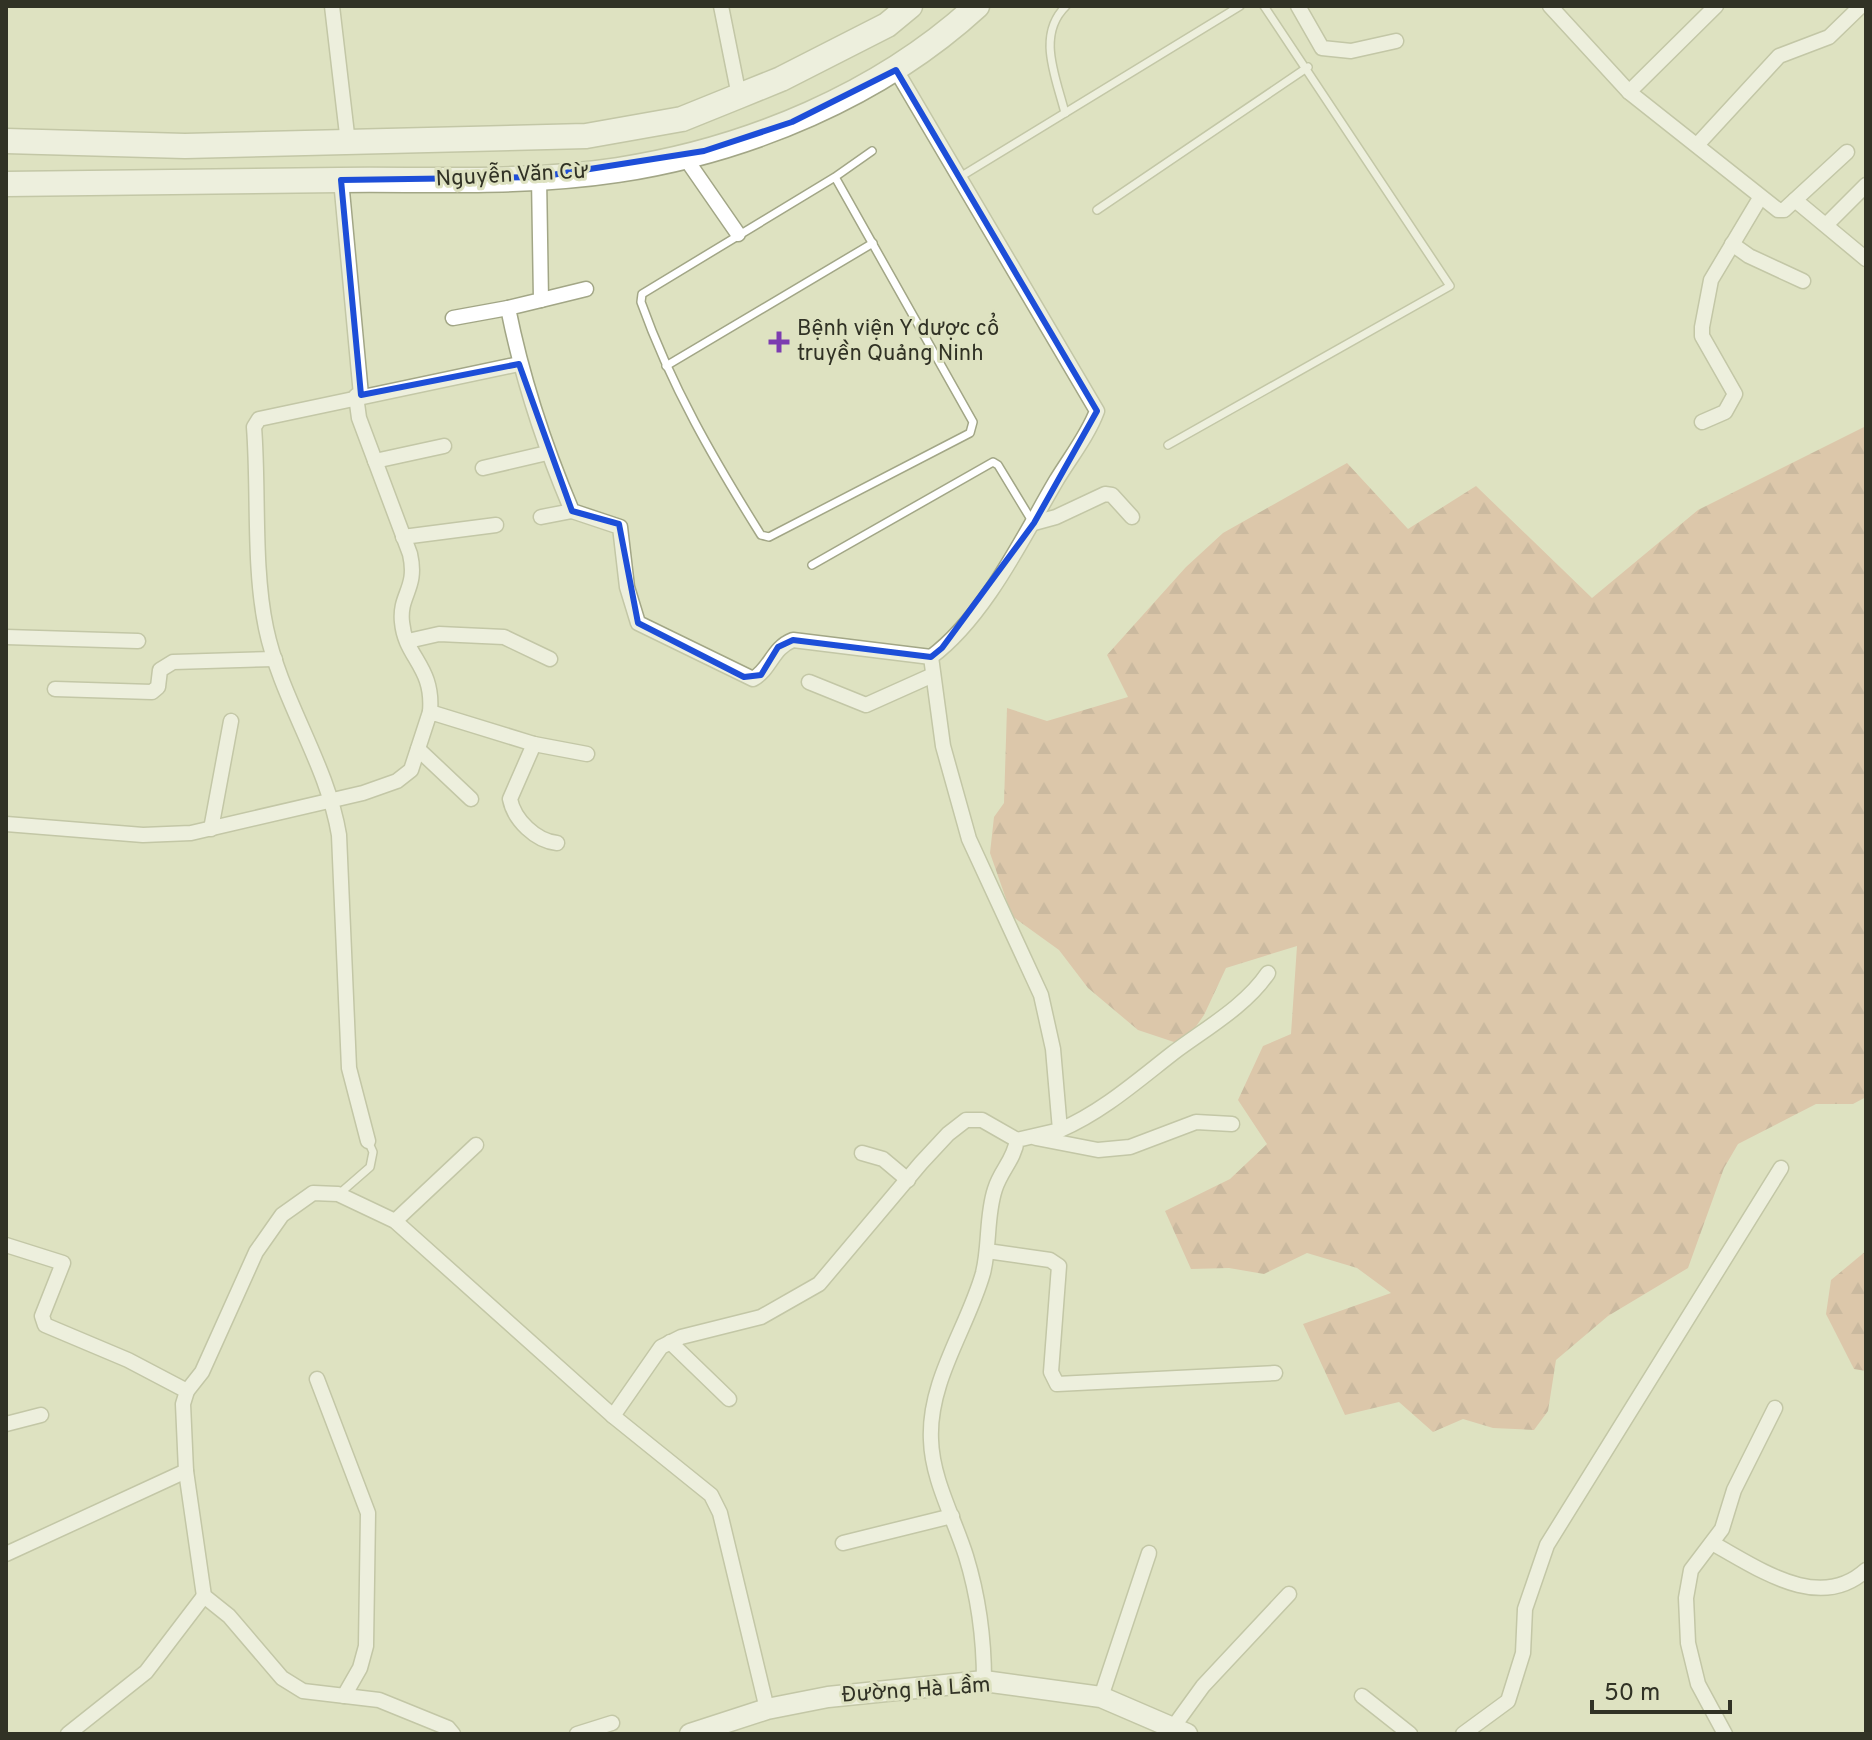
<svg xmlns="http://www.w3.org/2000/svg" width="1872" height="1740" viewBox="0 0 1872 1740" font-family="Overpass,sans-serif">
	<defs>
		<pattern id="forest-firs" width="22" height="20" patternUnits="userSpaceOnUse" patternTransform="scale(2)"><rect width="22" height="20" fill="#d9a68f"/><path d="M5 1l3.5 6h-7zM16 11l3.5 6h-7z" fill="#b18875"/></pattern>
	</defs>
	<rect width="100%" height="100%" fill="#dee2c1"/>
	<g fill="url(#forest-firs)">
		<polygon points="1866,426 1866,1097 1853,1104 1816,1104 1738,1144 1724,1168 1688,1268 1608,1316 1556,1360 1548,1411 1534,1430 1493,1428 1463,1419 1433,1432 1399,1402 1345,1415 1303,1324 1391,1293 1357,1268 1307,1253 1264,1274 1229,1268 1191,1269 1165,1211 1230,1179 1267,1144 1238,1100 1263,1046 1291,1034 1297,946 1226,968 1204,1015 1183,1045 1138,1030 1088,988 1059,950 1012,916 990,853 994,817 1004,803 1007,708 1047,721 1128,697 1107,655 1186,567 1223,533 1347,463 1408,529 1476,486 1592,598 1698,510"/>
		<polygon points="1866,1251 1866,1371 1854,1369 1826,1314 1831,1280"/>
	</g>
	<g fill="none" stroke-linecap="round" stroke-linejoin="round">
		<g stroke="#a2a686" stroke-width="10">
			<g id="service">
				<path d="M1065,113C1056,77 1036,35 1066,6"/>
				<path d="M835,177L973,422L970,433L769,537L761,535C714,460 671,386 641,302L642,294L835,177L872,151"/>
				<polyline points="960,177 1240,6"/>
				<polyline points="1097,210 1308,67"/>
				<polyline points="666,366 873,243"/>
				<polyline points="1168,445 1450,286 1264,6"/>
				<polyline points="812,565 993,462 998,465 1032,521"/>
				<polyline points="339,1194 370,1167 373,1152 368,1141"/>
			</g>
		</g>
		<g stroke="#a2a686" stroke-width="17">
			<g id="minor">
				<polyline points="332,6 348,143"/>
				<polyline points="721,6 739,96"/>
				<polyline points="1298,6 1322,48 1351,51 1396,41"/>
				<polyline points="1550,6 1629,92 1778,210 1784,210 1847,152"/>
				<path d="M896,70L1097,411C1088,435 1070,458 1056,481C1023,537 985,617 931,657L943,746L969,839L1041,995L1053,1049L1060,1130L1017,1140C1014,1160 1001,1170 995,1189C986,1216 990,1245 983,1273C968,1327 928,1381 931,1440C932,1479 954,1518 966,1556C978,1595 984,1640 984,1681"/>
				<polyline points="1629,92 1716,6"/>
				<polyline points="1697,145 1779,56 1829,37 1861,6"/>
				<polyline points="684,156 738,234"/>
				<path d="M539,177L541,300L508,308C522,378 544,445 572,511L620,527L627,587L638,623L753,679C771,669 772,648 793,640L931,657"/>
				<polyline points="341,180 361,395"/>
				<polyline points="1795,200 1866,259"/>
				<polyline points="1827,224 1866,185"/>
				<polyline points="1732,244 1749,256 1803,281"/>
				<polyline points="541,300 586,289"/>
				<polyline points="453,318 508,308"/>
				<path d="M356,396L359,418L410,554C418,589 399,594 402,622C405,658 434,666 430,712"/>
				<polyline points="1702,422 1725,412 1735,394 1702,336 1702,327 1711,280 1760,198"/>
				<polyline points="375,461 444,446"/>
				<polyline points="483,468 547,453"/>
				<polyline points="541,517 572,511"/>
				<polyline points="1034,523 1056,517 1105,494 1112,495 1132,517"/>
				<polyline points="403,537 496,525"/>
				<polyline points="6,637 138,641"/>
				<polyline points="408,641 439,634 504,637 550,659"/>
				<polyline points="809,682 866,705 933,675"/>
				<polyline points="55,689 152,692 158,687 160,670 173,662 275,659"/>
				<path d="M534,744L510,799C514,820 536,841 557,843"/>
				<polyline points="418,749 471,799"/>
				<polyline points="6,824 143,835 191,833 363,793 397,781 411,770 430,712 534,744 587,754"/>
				<polyline points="211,829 231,721"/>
				<path d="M1060,1130C1102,1112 1137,1081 1173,1053C1205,1029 1246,1006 1268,973"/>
				<polyline points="1036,1138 1098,1150 1130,1147 1196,1122 1232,1124"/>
				<path d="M368,1141L349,1068L339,835C327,763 281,700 266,628C253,566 259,491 254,427L259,419L519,364"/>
				<polyline points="862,1153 883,1159 908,1180"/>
				<polyline points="395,1221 476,1145"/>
				<polyline points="6,1245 63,1263 42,1316 45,1325 128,1360 187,1391"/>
				<polyline points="987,1251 1050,1260 1059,1266 1051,1372 1057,1384 1275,1373"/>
				<polyline points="670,1342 729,1399"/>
				<polyline points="317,1379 368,1513 366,1646 360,1668 344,1696"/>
				<polyline points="613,1416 661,1347 681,1337 761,1317 819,1284 921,1163 948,1134 966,1120 982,1120 1017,1140"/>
				<polyline points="6,1424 41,1415"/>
				<polyline points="843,1543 952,1516"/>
				<path d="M1712,1543C1758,1568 1819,1613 1866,1570"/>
				<polyline points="6,1554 186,1471"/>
				<polyline points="1362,1696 1410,1734"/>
				<polyline points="1101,1697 1149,1553"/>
				<polyline points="1174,1726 1203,1686 1289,1594"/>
				<polyline points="68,1734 146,1672 204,1596"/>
				<polyline points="453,1734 448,1728 379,1700 303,1691 282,1678 229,1616 204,1596 186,1471 183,1404 187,1391 202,1372 256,1252 282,1215 313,1193 338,1194 395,1221 613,1416 711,1495 720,1513 767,1709"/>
				<polyline points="577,1734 612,1723"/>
				<polyline points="1463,1734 1508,1701 1523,1653 1525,1609 1547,1545 1781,1168"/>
				<polyline points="1725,1734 1698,1684 1688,1643 1686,1598 1691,1570 1722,1529 1734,1490 1775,1408"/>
			</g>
		</g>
		<g stroke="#a2a686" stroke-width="23">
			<polyline id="secondary" points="690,1734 767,1709 828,1697 984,1681 1101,1697 1187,1734"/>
		</g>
		<g stroke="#a2a686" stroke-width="27">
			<g id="primary">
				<polyline points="6,141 185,146 586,136 682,119 739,96 781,79 887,25 910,6"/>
				<path d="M6,184C117,183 228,181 340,180C432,179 526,184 618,170C748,150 880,95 977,6"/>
			</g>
		</g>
		<use href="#service" stroke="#fff" stroke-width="7"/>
		<use href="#minor" stroke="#fff" stroke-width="14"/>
		<use href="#secondary" stroke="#fff" stroke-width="20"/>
		<use href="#primary" stroke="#fff" stroke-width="24"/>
	</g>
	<path d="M0 0H1872V1740H0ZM896,70L1097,411L1034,523L942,648L931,657L793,640L778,647L761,675L744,677L638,623L619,524L572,511L519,364L361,395L341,180L539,177L704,151L792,122Z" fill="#dee2c1" fill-opacity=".55" fill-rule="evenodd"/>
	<path fill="none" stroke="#1d4ed8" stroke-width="6" stroke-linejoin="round" d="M896,70L1097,411L1034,523L942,648L931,657L793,640L778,647L761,675L744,677L638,623L619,524L572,511L519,364L361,395L341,180L539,177L704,151L792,122Z"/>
	<path fill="#7c3cb0" stroke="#dee2c1" stroke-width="3" d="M775 330h8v8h8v8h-8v8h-8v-8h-8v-8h8z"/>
	<g text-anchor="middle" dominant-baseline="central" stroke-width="6" stroke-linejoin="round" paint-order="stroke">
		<g font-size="22" fill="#313225" stroke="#dee2c1">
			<text transform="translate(512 176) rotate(-3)">Nguyễn Văn Cừ</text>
			<text transform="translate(916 1691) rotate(-4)">Đường Hà Lầm</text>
		</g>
		<g font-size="22" fill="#313225" stroke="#dee2c1" text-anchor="start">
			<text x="797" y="329">Bệnh viện Y dược cổ<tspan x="797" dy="25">truyền Quảng Ninh</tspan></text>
		</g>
	</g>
	<rect width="1872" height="1740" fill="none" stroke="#313225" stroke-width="16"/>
	<path d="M1592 1700v12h138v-12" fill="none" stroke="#313225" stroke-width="4"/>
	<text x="1604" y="1700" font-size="24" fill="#313225" stroke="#dee2c1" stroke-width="6" paint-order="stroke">50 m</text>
</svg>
